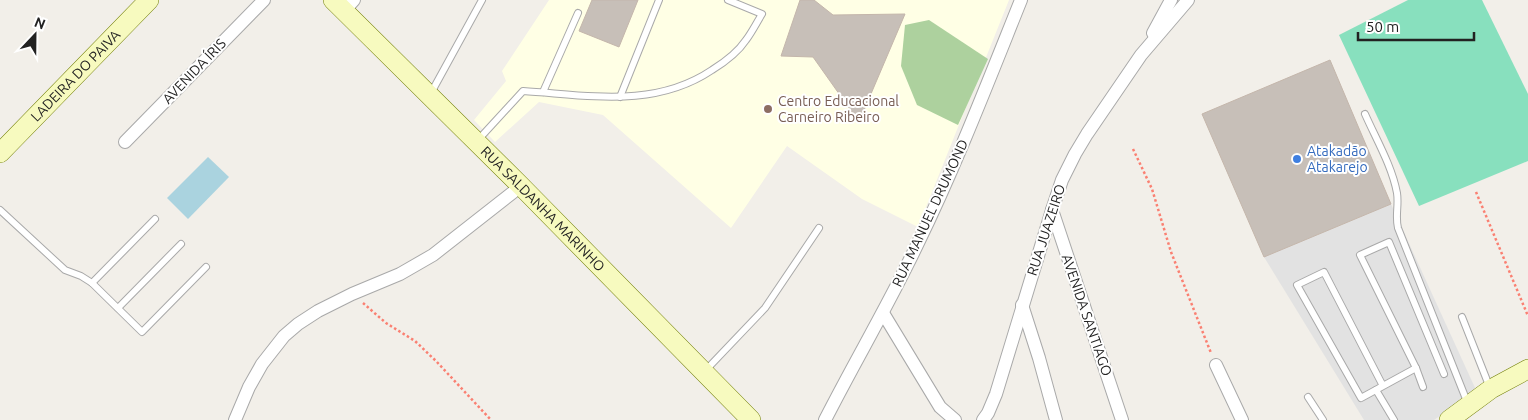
<svg xmlns="http://www.w3.org/2000/svg" width="1528" height="420" viewBox="0 0 1528 420" font-family="Ubuntu,sans-serif">
	<rect width="100%" height="100%" fill="#f2efe9"/>
	<polygon fill="#ffffe5" points="549,0 1009,0 918,227 862,199 787,146 731,228 603,115 539,102 495,142 474,120 506,81 502,71"/>
	<polygon fill="#add19e" points="929,20 988,59 958,125 917,105 901,66 905,25"/>
	<polygon fill="#88e0be" points="1408,0 1482,0 1528,94 1528,161 1419,206 1339,35"/>
	<polygon fill="#e2e2e2" points="1391,204 1476,390 1434,420 1364,420 1264,257"/>
	<polygon fill="#aad3df" points="208,157 229,177 188,219 167,198"/>
	<g fill="#c7bfb8" stroke="#c4b6ab">
		<polygon points="592,0 638,0 619,47 579,31"/>
		<polygon points="800,0 814,0 833,15 905,14 859,122 813,57 781,56"/>
		<polygon points="1330,60 1391,204 1264,257 1202,114"/>
	</g>
	<g fill="none" stroke-linecap="round" stroke-linejoin="round">
		<g stroke="#a9a9a9" stroke-width="8">
			<g id="lane">
				<polyline points="543,92 578,13"/>
				<polyline points="431,93 482,0"/>
				<polyline points="620,97 659,0"/>
				<path d="M1365,114C1376,139 1392,166 1397,193C1399,205 1395,216 1398,228L1468,404"/>
				<path d="M478,140L523,91C588,95 654,109 712,70C725,62 738,52 746,40C752,32 757,22 762,14L728,0"/>
				<polyline points="0,210 65,270 81,276 92,283 142,332 206,267"/>
				<polyline points="92,283 155,219"/>
				<polyline points="118,308 181,244"/>
				<polyline points="1462,317 1490,388"/>
				<polyline points="705,371 765,308 819,228"/>
				<polyline points="1383,386 1324,272 1297,285 1361,398 1416,368"/>
				<polyline points="1423,387 1416,368 1360,255 1389,242 1444,374"/>
				<polyline points="1376,390 1394,420"/>
				<polyline points="1308,397 1323,420"/>
			</g>
		</g>
		<g stroke="#a9a9a9" stroke-width="14">
			<g id="street">
				<polyline points="344,11 354,0"/>
				<polyline points="1153,33 1171,0"/>
				<polyline points="125,142 264,0"/>
				<polyline points="1052,210 1122,420"/>
				<polyline points="1022,305 1039,358 1056,420"/>
				<polyline points="883,313 940,407 955,420"/>
				<polyline points="1216,365 1242,420"/>
				<polyline points="235,420 249,387 262,364 284,336 298,324 318,311 352,294 400,274 433,255 521,186"/>
				<path d="M825,420C855,361 889,304 917,245C956,165 988,82 1021,0"/>
				<polyline points="983,420 988,413 996,394 1052,210 1062,180 1075,154 1087,134 1141,55 1188,0"/>
			</g>
		</g>
		<g stroke="#707d05" stroke-width="20">
			<g id="secondary">
				<path id="s1" d="M333,0L521,186L751,420"/>
				<path id="s2" d="M0,153L149,0"/>
				<polyline points="1449,420 1491,389 1528,369"/>
			</g>
		</g>
		<g stroke="#fa8072" stroke-width="2.5" stroke-dasharray="2.5 2.5" stroke-linecap="butt">
			<polyline points="1133,149 1152,189 1171,252 1211,353"/>
			<polyline points="1476,192 1528,316"/>
			<polyline points="363,303 386,323 415,341 436,361 491,420"/>
		</g>
		<use href="#lane" stroke="#fff" stroke-width="6"/>
		<use href="#street" stroke="#fff" stroke-width="12"/>
		<use href="#secondary" stroke="#f7fabf" stroke-width="19"/>
	</g>
	<circle fill="#8d6e63" stroke="#fff" stroke-width="2" cx="768" cy="109" r="5"/>
	<circle fill="#3f7fe0" stroke="#fff" stroke-width="2" cx="1297" cy="159" r="5"/>
	<g text-anchor="middle" dominant-baseline="central" stroke-width="4" stroke-linejoin="round" paint-order="stroke">
		<g font-size="14" fill="#222" stroke="#fff">
			<text transform="translate(194 71) rotate(-46)">AVENIDA ÍRIS</text>
			<text stroke="none"><textPath href="#s2" startOffset="108">LADEIRA DO PAIVA</textPath></text>
			<text stroke="none"><textPath href="#s1" startOffset="296">RUA SALDANHA MARINHO</textPath></text>
			<text transform="translate(930 213) rotate(-65)">RUA MANUEL DRUMOND</text>
			<text transform="translate(1046 230) rotate(-72)">RUA JUAZEIRO</text>
			<text transform="translate(1087 315) rotate(71)">AVENIDA SANTIAGO</text>
		</g>
		<g font-size="14" fill="#785e54" stroke="#fff" text-anchor="start">
			<text x="778" y="101">Centro Educacional<tspan x="778" dy="16">Carneiro Ribeiro</tspan></text>
		</g>
		<g font-size="14" fill="#366cbe" stroke="#fff" text-anchor="start">
			<text x="1307" y="151">Atakadão<tspan x="1307" dy="16">Atakarejo</tspan></text>
		</g>
	</g>
	<g transform="translate(35 35) rotate(22)" stroke="#ffffff" stroke-width="4" paint-order="stroke">
	<path d="M0-4L9 19L0 12L-9 19Z" fill="#222222"/>
	<text y="-8" font-size="14" font-weight="bold" text-anchor="middle" fill="#222222">N</text>
	</g>
	<path d="M1358 32v8h116v-8" fill="none" stroke="#222222" stroke-width="2.5"/>
	<text x="1366" y="32" font-size="15" fill="#222222" stroke="#ffffff" stroke-width="4" paint-order="stroke">50 m</text>
</svg>
